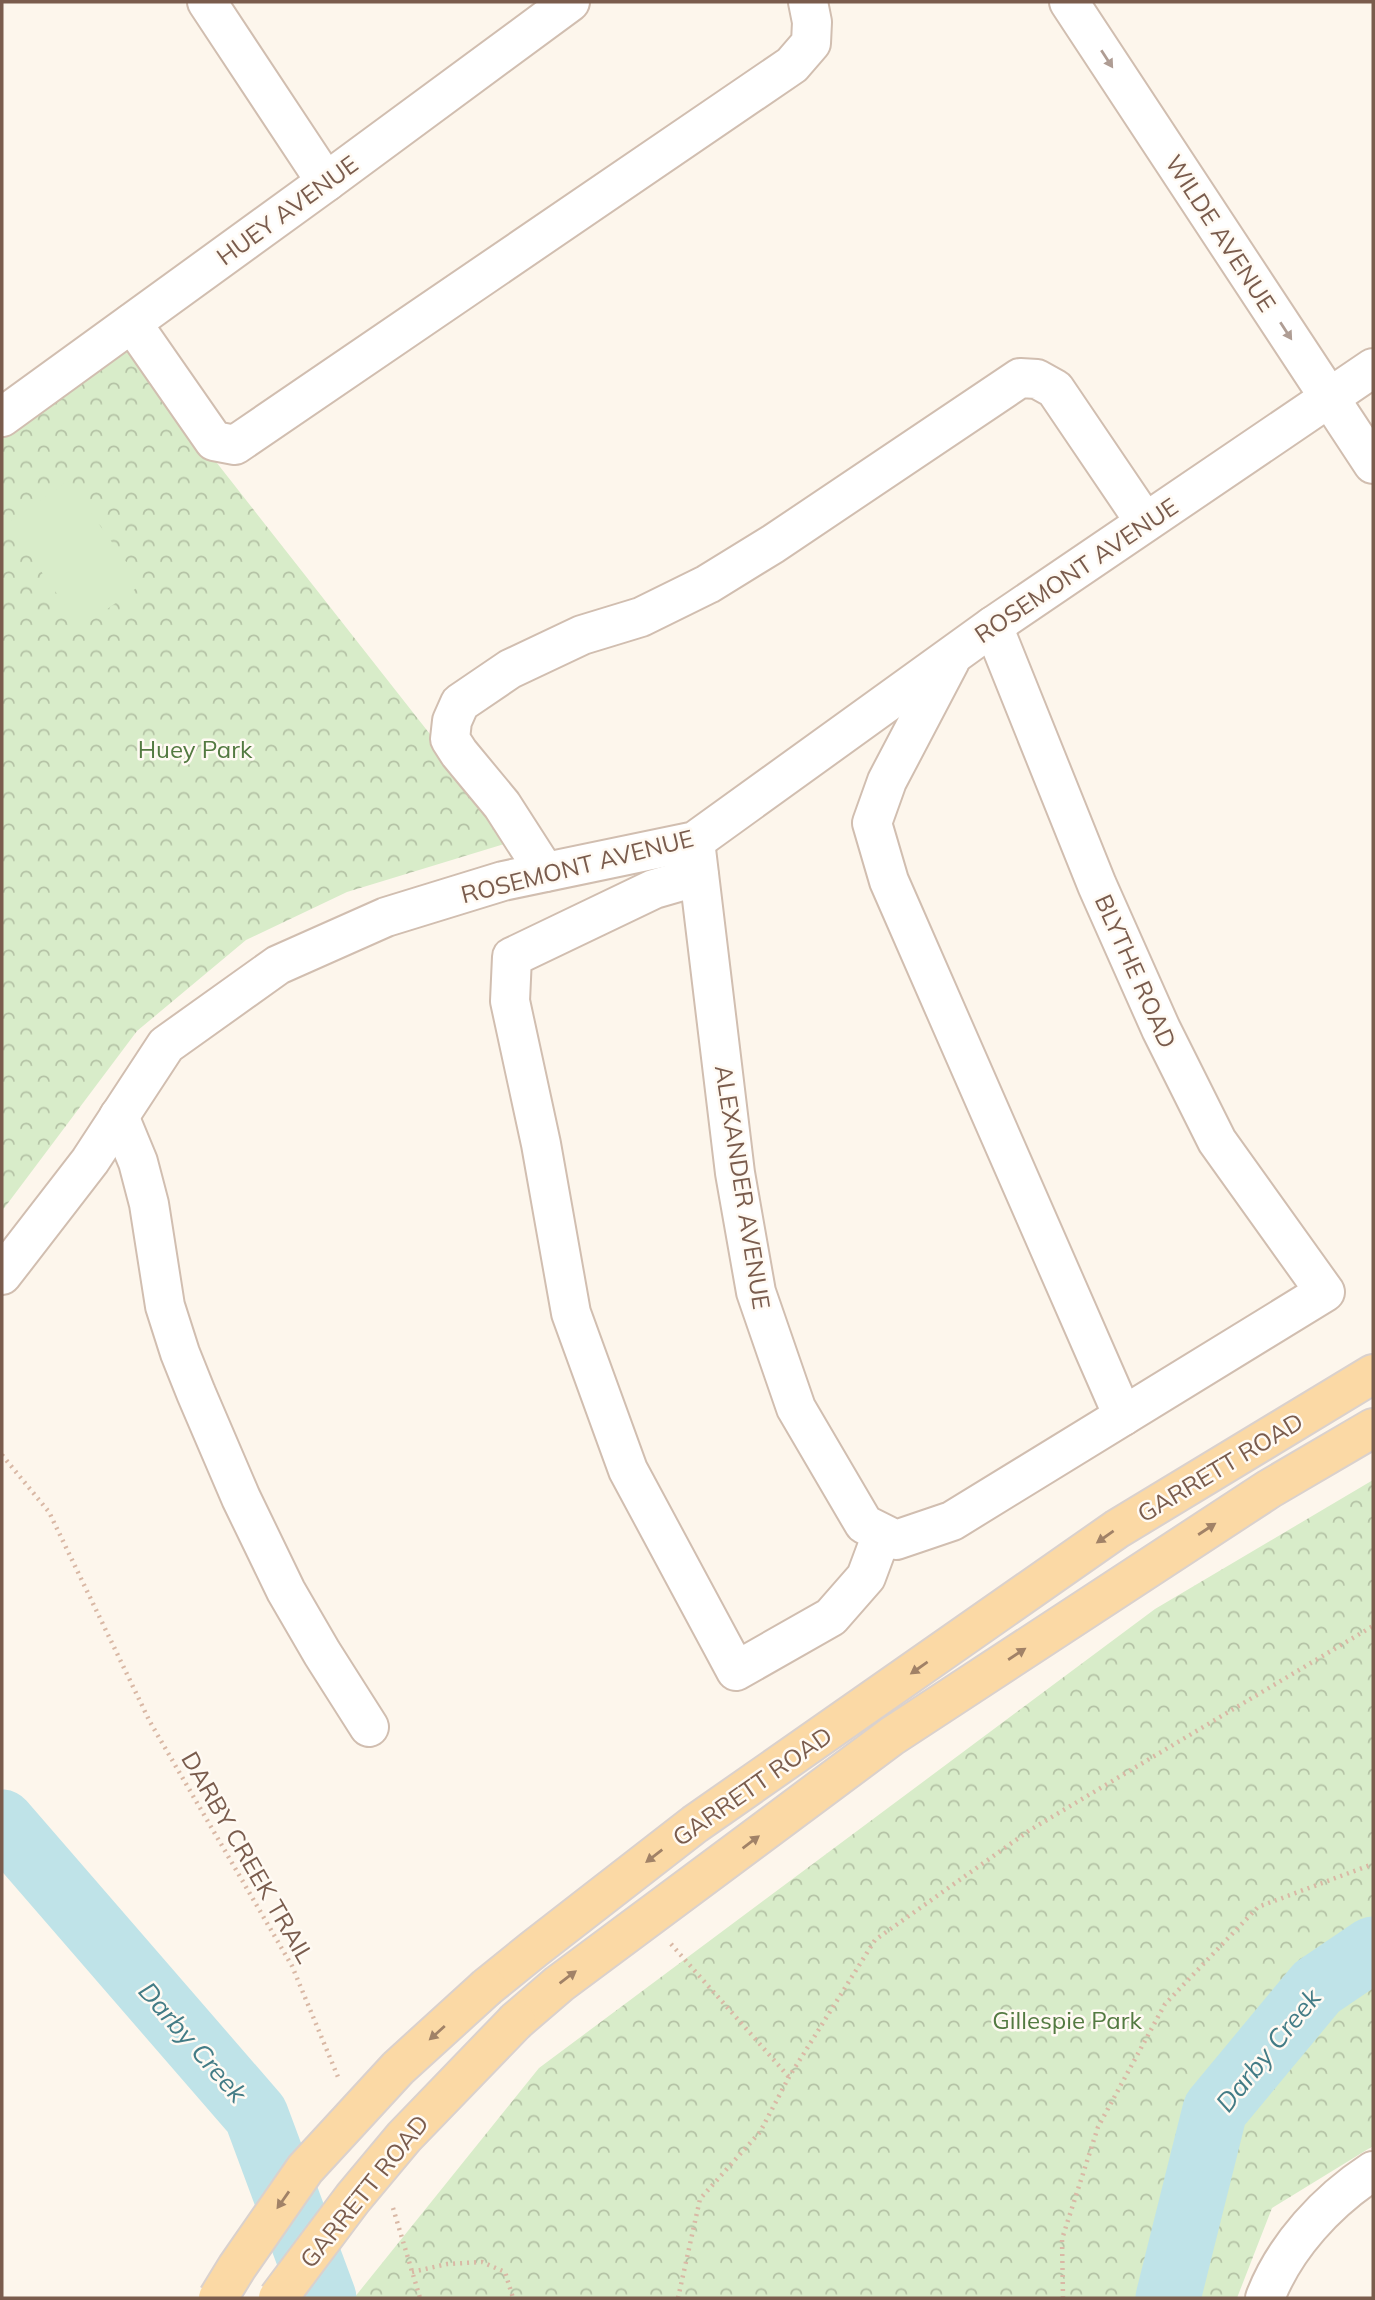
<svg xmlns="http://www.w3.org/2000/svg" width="1375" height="2300" viewBox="0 0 1375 2300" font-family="Mulish,sans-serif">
	<defs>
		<pattern id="forest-crowns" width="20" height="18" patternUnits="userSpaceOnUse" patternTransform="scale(1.75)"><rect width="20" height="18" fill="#d8ecc9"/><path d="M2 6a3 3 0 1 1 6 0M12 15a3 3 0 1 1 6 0" fill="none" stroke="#b4c2a5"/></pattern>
	</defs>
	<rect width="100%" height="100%" fill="#fdf6ec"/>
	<g fill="url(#forest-crowns)">
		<polygon points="125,346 514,841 347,892 246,940 137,1031 2,1211 2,433"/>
		<polygon points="1373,1480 1373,2146 1272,2208 1237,2298 354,2298 539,2068 1155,1609"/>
	</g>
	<polygon fill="#d8ecc9" points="68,481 142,584 81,628 7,523"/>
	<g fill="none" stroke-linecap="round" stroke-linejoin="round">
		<g stroke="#bfe3e8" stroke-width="65">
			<polyline points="2,1822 256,2115 324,2298"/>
			<polyline points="1168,2298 1215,2110 1317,1987 1373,1949"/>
		</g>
		<g stroke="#d1beb0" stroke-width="42">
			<g id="minor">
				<polyline points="207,2 326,182"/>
				<polyline points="1069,2 1373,464"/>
				<polyline points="132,323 214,441 235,445 792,65 811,43 812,22 808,2"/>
				<polyline points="2,417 326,182 570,2"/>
				<polyline points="950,661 887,781 872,823 889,881 1123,1416"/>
				<polyline points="695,841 735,1173 756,1292 796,1408 864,1524 896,1540 952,1521 1325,1292 1217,1141 1161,1029 1097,885 993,626"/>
				<polyline points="545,872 502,805 459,753 450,739 452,721 460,703 510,669 582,635 641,617 708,584 773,544 1020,378 1037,379 1055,389 1145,522"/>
				<polyline points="699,876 654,889 512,957 510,1001 541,1144 571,1313 628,1470 736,1671 831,1617 866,1577 882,1534"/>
				<polyline points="119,1116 138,1162 149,1204 165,1306 180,1353 196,1393 241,1498 286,1591 322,1653 369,1727"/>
				<polyline points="2,1275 90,1161 166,1045 278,965 386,917 503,881 695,841 993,626 1373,368"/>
				<path d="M1265,2298C1285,2246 1327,2201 1373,2171"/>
			</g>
		</g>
		<g stroke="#dad1cd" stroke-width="42">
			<g id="major">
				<polyline points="487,1987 534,1949 695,1824 1117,1529 1373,1374"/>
				<polyline points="516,2021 559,1984 892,1736 1269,1489 1373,1428"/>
			</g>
		</g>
		<g stroke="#d9b8a5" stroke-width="4.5" stroke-dasharray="2 5" stroke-linecap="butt">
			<polyline points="2,1455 49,1512 150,1722 292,1966 338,2077"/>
			<polyline points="671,1944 789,2077"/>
			<polyline points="393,2208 420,2298"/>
			<polyline points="412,2272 447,2264 482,2262 505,2272 513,2298"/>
			<polyline points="678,2298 700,2199 760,2132 789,2077 875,1940 1030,1830 1373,1626"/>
			<polyline points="1063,2298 1062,2239 1098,2127 1165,2004 1258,1907 1373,1864"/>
		</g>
		<use href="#minor" stroke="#fff" stroke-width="38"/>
		<use href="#major" stroke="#fbd9a5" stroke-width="38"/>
		<g stroke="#dad1cd" stroke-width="42" stroke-linecap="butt">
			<g id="major-bridge">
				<polyline points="218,2298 237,2267 305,2169 398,2068 487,1987"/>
				<polyline points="278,2298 353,2198 404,2137 516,2021"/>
			</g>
		</g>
		<use href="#major-bridge" stroke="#fbd9a5" stroke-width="38"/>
	</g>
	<defs><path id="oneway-solid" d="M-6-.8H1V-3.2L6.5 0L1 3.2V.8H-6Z" transform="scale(1.75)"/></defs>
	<g fill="#af9d94">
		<use href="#oneway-solid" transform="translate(1107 59) rotate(57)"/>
		<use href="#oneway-solid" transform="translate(1286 331) rotate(57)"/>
	</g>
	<g fill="#a18267">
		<use href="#oneway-solid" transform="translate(1207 1529) rotate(-33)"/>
		<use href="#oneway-solid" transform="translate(1105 1537) rotate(145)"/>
		<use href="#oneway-solid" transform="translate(1017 1654) rotate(-33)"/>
		<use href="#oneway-solid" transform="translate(919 1668) rotate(145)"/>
		<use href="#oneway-solid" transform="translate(751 1842) rotate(-37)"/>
		<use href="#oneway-solid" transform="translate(654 1856) rotate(142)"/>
		<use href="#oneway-solid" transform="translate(568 1977) rotate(-37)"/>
		<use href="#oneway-solid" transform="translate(437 2033) rotate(138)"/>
		<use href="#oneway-solid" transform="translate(283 2200) rotate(125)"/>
	</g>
	<g text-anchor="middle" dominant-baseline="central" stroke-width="5" stroke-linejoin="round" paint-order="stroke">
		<g font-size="24" fill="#7a5c4d" stroke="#fffaf3">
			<text transform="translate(287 210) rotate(-36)">HUEY AVENUE</text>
			<text transform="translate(1221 233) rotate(57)">WILDE AVENUE</text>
			<text transform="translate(1076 570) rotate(-34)">ROSEMONT AVENUE</text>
			<text transform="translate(577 866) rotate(-14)">ROSEMONT AVENUE</text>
			<text transform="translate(1136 971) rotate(66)">BLYTHE ROAD</text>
			<text transform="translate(743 1187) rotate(81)">ALEXANDER AVENUE</text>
			<text transform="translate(1220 1467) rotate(-31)">GARRETT ROAD</text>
			<text transform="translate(752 1786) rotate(-35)">GARRETT ROAD</text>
			<text transform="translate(248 1857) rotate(60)">DARBY CREEK TRAIL</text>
			<text transform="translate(364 2191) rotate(-51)">GARRETT ROAD</text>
		</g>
		<g font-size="24" fill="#537a41" stroke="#fffaf3">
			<text x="195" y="749">Huey Park</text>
			<text x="1067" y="2020">Gillespie Park</text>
		</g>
		<g font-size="26" font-style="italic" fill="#437c86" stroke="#fffaf3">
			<text transform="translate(193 2042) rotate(49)">Darby Creek</text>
			<text transform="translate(1268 2050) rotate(-51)">Darby Creek</text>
		</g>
	</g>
	<rect width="1375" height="2300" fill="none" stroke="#7a5c4d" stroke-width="7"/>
</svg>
